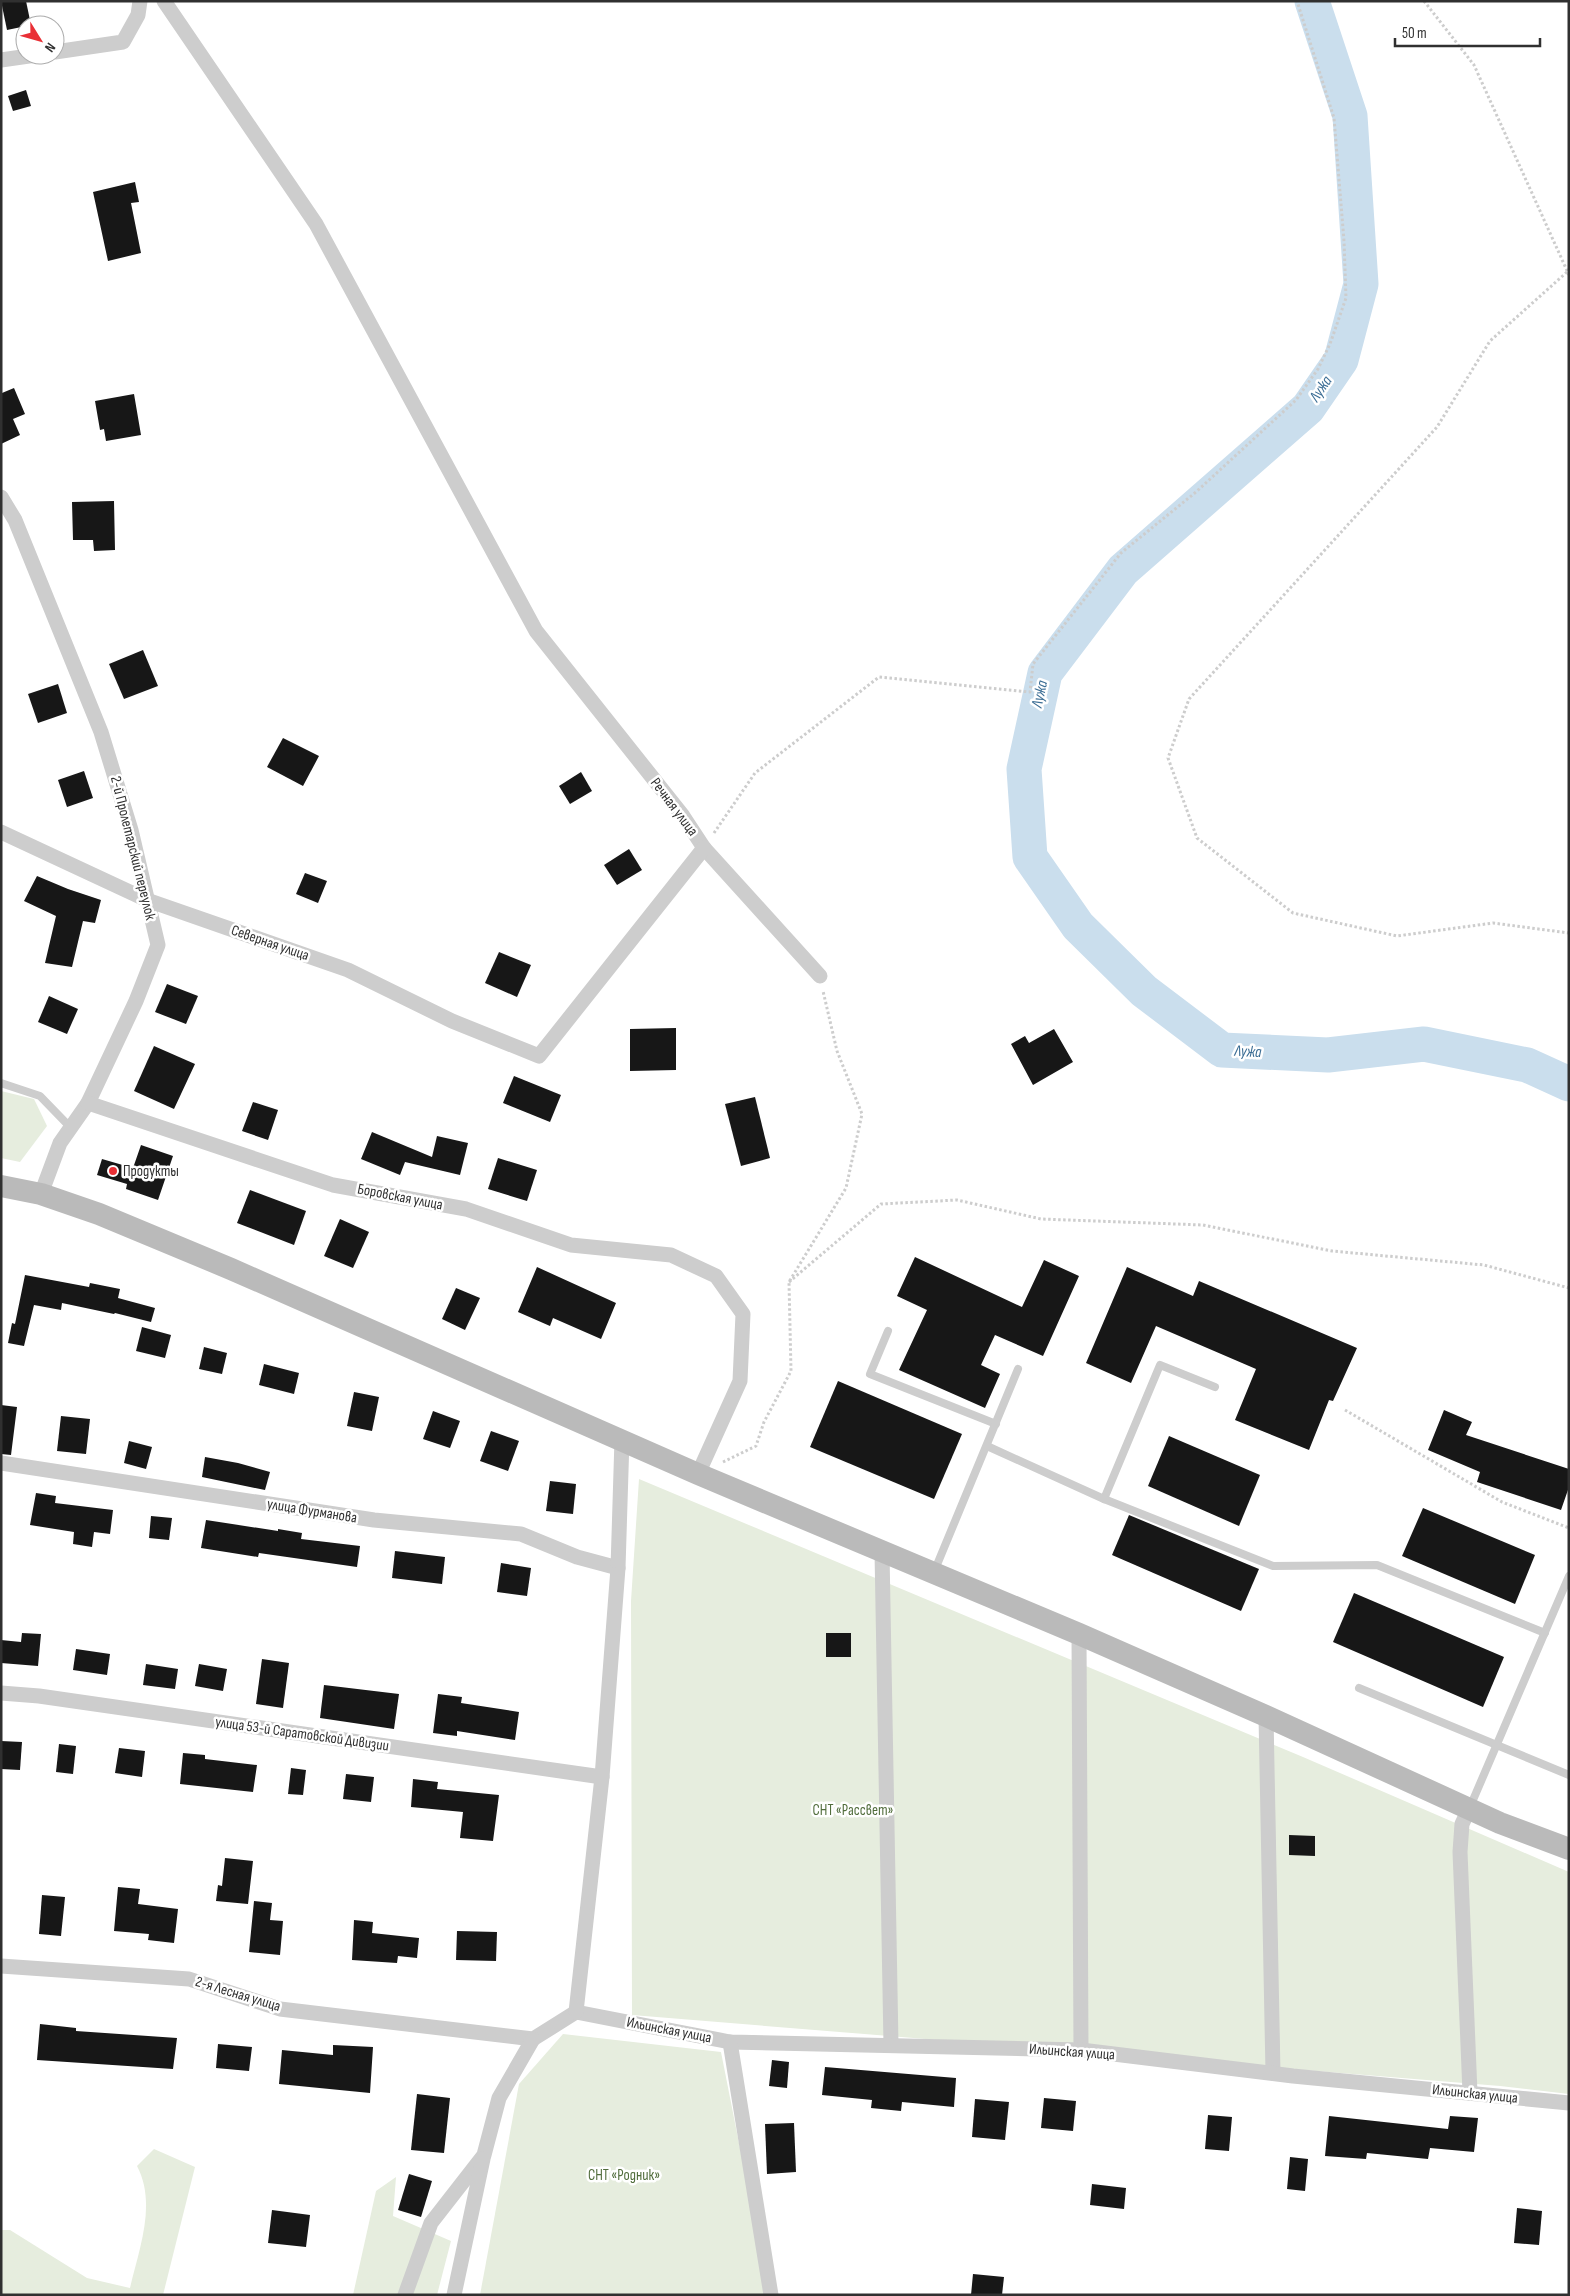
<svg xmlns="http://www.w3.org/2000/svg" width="1570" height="2296" viewBox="0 0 1570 2296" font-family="'Sofia Sans Condensed',sans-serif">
	<rect width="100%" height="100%" fill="#fff"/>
	<g fill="#e6edde">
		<polygon points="1,1091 34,1099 47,1126 20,1162 1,1158"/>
		<polygon points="639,1479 1303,1757 1569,1872 1569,2094 1500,2086 632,2015 631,1601"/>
		<polygon points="563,2034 721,2052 752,2209 764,2295 480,2295 519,2084"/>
		<path d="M154,2149L195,2167L163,2295H1V2230H10L87,2278L130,2288C139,2249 157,2204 137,2166Z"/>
		<polygon points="396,2177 393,2216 451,2241 437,2295 353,2295 376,2191"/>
	</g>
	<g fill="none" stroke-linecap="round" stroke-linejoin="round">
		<polyline stroke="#cadeed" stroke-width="35" points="1312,1 1350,116 1361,284 1341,360 1308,408 1123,570 1045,673 1024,769 1030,857 1078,926 1144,991 1222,1050 1328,1055 1424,1044 1527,1065 1569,1084"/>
	</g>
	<g fill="#171717">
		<polygon points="1,1 26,1 31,25 7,30"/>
		<polygon points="26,90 31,106 13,111 8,96"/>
		<polygon points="135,182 139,202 131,203 141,253 108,261 93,192"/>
		<polygon points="14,388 25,414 13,419 20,435 1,444 1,390 2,393"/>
		<polygon points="134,394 141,435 106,441 104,429 100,430 95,401"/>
		<polygon points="114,501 115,550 94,551 93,540 73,540 72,502"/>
		<polygon points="143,650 158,686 124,699 109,664"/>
		<polygon points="58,684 67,713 38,723 28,694"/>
		<polygon points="283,738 319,756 303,786 267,767"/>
		<polygon points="84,771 93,798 67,807 58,780"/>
		<polygon points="581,772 592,791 570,804 559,786"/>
		<polygon points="629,849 642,870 617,885 604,865"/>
		<polygon points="305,873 327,881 318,903 296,894"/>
		<polygon points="37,876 68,889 101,900 95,923 83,921 72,967 45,963 56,916 24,901"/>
		<polygon points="499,952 531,965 517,997 485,983"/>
		<polygon points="167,984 198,996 186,1024 155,1012"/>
		<polygon points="49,996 78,1009 67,1034 38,1022"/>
		<polygon points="676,1028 676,1070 630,1071 630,1029"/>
		<polygon points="1054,1029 1073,1062 1033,1085 1011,1044 1025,1036 1029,1043"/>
		<polygon points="154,1046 195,1064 174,1109 134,1091"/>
		<polygon points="514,1076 561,1095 550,1122 503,1103"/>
		<polygon points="755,1097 770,1158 741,1166 725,1104"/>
		<polygon points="253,1102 278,1110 268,1140 242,1131"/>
		<polygon points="372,1132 432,1157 437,1136 468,1143 460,1175 405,1162 400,1175 361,1159"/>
		<polygon points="141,1145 173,1156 158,1200 126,1189 127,1184 97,1175 102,1159 133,1168"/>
		<polygon points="498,1158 537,1170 527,1201 488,1189"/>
		<polygon points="250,1190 306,1211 294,1245 237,1223"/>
		<polygon points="340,1219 369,1232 353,1268 324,1256"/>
		<polygon points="915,1257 1022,1307 1044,1260 1079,1276 1043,1356 995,1335 981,1365 1000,1374 985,1408 899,1370 927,1310 897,1296"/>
		<polygon points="537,1267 616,1303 601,1339 553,1318 550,1326 518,1312"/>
		<polygon points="1127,1267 1193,1296 1199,1281 1357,1348 1333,1401 1329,1400 1309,1450 1235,1420 1256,1369 1156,1326 1131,1383 1086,1363"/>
		<polygon points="25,1275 89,1287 90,1283 120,1289 118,1298 155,1308 151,1322 115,1313 114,1314 62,1303 61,1310 34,1305 24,1346 8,1343 12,1323 15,1324"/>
		<polygon points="456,1288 480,1298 465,1330 442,1319"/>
		<polygon points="142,1327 171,1335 165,1358 136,1351"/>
		<polygon points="204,1347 227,1353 222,1374 199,1369"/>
		<polygon points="264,1364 299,1373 294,1394 259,1385"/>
		<polygon points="838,1381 962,1434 934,1499 810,1447"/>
		<polygon points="354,1392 379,1397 372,1431 347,1426"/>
		<polygon points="1,1405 17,1407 11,1455 1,1454"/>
		<polygon points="1444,1410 1472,1422 1466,1435 1569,1469 1569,1487 1561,1510 1477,1482 1480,1472 1428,1450"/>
		<polygon points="433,1411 460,1421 450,1448 423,1439"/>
		<polygon points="61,1416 90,1419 86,1454 57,1451"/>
		<polygon points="491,1431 519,1441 508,1471 480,1461"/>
		<polygon points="1169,1436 1260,1475 1239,1526 1148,1486"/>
		<polygon points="129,1441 152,1447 146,1469 124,1463"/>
		<polygon points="205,1457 238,1463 270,1472 265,1490 202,1477"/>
		<polygon points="550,1481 576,1484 573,1514 546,1511"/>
		<polygon points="36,1493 56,1496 55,1503 113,1510 110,1534 94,1532 92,1547 73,1544 74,1532 30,1525"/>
		<polygon points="1423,1508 1535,1555 1515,1604 1402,1556"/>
		<polygon points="1129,1515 1259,1569 1241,1611 1112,1555"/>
		<polygon points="151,1516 172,1518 169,1540 149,1538"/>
		<polygon points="206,1520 278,1531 278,1529 302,1533 301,1539 360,1546 357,1567 259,1553 258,1557 201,1548"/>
		<polygon points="395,1551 445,1557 442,1584 392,1578"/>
		<polygon points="501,1563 531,1568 527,1596 497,1592"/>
		<polygon points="1354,1593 1504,1657 1483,1707 1333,1642"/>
		<polygon points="22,1633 41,1634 38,1666 1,1663 1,1640 21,1642"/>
		<rect x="826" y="1633" width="25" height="24"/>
		<polygon points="76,1649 110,1654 107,1675 73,1670"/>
		<polygon points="262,1659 289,1663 283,1708 256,1704"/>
		<polygon points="146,1664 178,1669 175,1689 143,1685"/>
		<polygon points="199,1664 227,1669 223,1691 195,1686"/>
		<polygon points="324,1685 399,1694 394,1729 320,1718"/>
		<polygon points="438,1694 462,1697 461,1703 519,1712 515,1740 457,1731 457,1736 433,1733"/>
		<polygon points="1,1741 22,1742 20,1770 1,1769"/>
		<polygon points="59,1744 76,1746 73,1774 56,1772"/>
		<polygon points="119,1748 145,1751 142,1777 115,1773"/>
		<polygon points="183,1753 205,1755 205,1759 257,1765 253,1792 180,1784"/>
		<polygon points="291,1768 306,1770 303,1795 288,1794"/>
		<polygon points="346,1774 374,1777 371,1802 343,1799"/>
		<polygon points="413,1779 438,1782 437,1789 499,1795 493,1841 460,1838 463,1812 411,1807"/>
		<polygon points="1289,1835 1315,1836 1315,1856 1289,1855"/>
		<polygon points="225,1858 253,1861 248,1904 216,1901 218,1885 222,1886"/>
		<polygon points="118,1887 140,1889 138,1904 178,1909 174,1943 148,1940 149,1934 114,1931"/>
		<polygon points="42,1895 65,1897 61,1936 39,1934"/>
		<polygon points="254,1901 272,1903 270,1920 283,1921 280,1955 249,1952"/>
		<polygon points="354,1920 373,1922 372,1933 419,1938 417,1958 398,1956 397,1963 352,1960"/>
		<polygon points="457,1931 497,1932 496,1961 456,1960"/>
		<polygon points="40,2024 76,2028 76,2031 177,2038 173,2069 37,2060"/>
		<polygon points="218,2044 252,2047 249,2071 216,2068"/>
		<polygon points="333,2045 373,2047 370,2093 279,2084 282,2050 333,2055"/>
		<polygon points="772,2060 789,2062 787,2088 769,2086"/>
		<polygon points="825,2067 956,2078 954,2107 902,2102 901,2111 871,2108 872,2100 822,2095"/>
		<polygon points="417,2094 450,2098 444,2153 411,2150"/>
		<polygon points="1044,2098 1076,2101 1073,2131 1041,2128"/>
		<polygon points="975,2099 1009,2102 1005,2140 972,2137"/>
		<polygon points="1208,2115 1232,2117 1229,2151 1205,2149"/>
		<polygon points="1329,2116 1448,2129 1450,2116 1478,2118 1474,2152 1430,2148 1428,2159 1367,2153 1366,2159 1325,2156"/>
		<polygon points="794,2123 796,2172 767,2174 765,2124"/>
		<polygon points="1290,2157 1308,2159 1305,2191 1287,2189"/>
		<polygon points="409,2174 432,2181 421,2217 398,2210"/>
		<polygon points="1092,2184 1126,2188 1124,2209 1090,2205"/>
		<polygon points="1517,2208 1542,2211 1539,2245 1514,2243"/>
		<polygon points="272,2210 310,2215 306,2247 268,2243"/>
		<polygon points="973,2274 1004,2277 1002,2295 971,2295"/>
	</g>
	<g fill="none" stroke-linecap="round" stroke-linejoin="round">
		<g stroke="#cdcdcd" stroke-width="3" stroke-dasharray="2.5 2.5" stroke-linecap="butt">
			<polyline points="1424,1 1474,65 1569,275"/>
			<polyline points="1567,272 1490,341 1437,427 1189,699 1168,758 1197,838 1293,913 1397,936 1493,923 1569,933"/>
			<polyline points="714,833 755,773 879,677 1030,692 1033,664 1121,553 1196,492 1296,400 1318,369 1330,344 1346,298 1344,241 1334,118 1297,1"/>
			<polyline points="789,1282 881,1204 957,1200 1041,1219 1203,1225 1332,1251 1484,1265 1569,1288"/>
			<polyline points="1345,1410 1502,1502 1569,1528"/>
			<polyline points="723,1462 756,1446 764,1422 791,1371 789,1282 846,1188 862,1114 837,1051 823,991"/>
		</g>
		<g stroke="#cdcdcd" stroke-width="8">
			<polyline points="1,1083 40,1096 71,1128"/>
			<polyline points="888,1331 870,1374 996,1424"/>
			<polyline points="987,1446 1104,1499 1160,1365 1215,1387"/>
			<polyline points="1104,1499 1273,1566 1377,1565 1545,1633"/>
			<polyline points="934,1572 1018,1369"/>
			<polyline points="1359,1688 1569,1775"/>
			<polyline points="1470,1807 1569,1576"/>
		</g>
		<g stroke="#cdcdcd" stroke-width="15">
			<polyline points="164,1 316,224 536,631 683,816 704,848 820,976"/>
			<polyline points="55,52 123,42 138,15 140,1"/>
			<polyline points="1,60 36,55"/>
			<polyline points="1,497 15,520 101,732 131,830 158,945 136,1001 88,1103 60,1143 41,1194"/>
			<polyline points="1,832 147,900 348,970 452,1021 539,1056 704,848"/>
			<polyline points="88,1103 333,1185 466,1209 571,1245 671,1255 716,1276 743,1314 740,1381 698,1474"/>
			<polyline points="1,1463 374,1520 521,1534 577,1557 618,1568"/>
			<polyline points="882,1552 891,2045"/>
			<polyline points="1079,1634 1081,2050"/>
			<polyline points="1,1693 39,1696 602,1777"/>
			<polyline points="1266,1716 1273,2073"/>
			<polyline points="1469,1809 1462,1824 1460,1852 1470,2093"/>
			<polyline points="1,1966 189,1979 280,2009 533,2039 576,2012"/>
			<polyline points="576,2012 730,2042 1081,2050 1293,2076 1569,2103"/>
			<polyline points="576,2012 602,1777 618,1568 622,1439"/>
			<polyline points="730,2042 771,2295"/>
			<polyline points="405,2295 431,2223 484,2155 499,2098 533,2039"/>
			<polyline points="454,2295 483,2159"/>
		</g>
		<polyline stroke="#bababa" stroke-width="22" points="1,1186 41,1194 99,1214 231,1269 698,1474 1079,1634 1266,1716 1500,1823 1569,1849"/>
	</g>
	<circle fill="#e93036" stroke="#fff" stroke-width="2" cx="113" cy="1171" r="5"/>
	<g text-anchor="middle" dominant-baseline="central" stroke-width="5" stroke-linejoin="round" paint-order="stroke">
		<g font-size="15" fill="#303030" stroke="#fff">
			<text transform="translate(674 807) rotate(53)">Речная улица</text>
			<text transform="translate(133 848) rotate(76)">2-й Пролетарский переулок</text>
			<text transform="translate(270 943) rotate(19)">Северная улица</text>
			<text transform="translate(400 1197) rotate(11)">Боровская улица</text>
			<text transform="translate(312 1511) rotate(9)">улица Фурманова</text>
			<text transform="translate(302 1734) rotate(8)">улица 53-й Саратовской Дивизии</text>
			<text transform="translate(238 1994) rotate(17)">2-я Лесная улица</text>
			<text transform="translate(669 2030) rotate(11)">Ильинская улица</text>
			<text transform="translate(1072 2052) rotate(4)">Ильинская улица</text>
			<text transform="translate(1475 2094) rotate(6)">Ильинская улица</text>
		</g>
		<g font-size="15" fill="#303030" stroke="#fff" text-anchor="start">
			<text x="123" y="1171">Продукты</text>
		</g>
		<g font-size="15" fill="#516d3c" stroke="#fff">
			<text x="853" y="1810">СНТ «Рассвет»</text>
			<text x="624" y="2175">СНТ «Родник»</text>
		</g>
		<g font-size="16" font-style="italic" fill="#3c6e95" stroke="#fff">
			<text transform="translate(1321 389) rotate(-56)">Лужа</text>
			<text transform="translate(1040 694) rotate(-78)">Лужа</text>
			<text transform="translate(1248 1052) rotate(3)">Лужа</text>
		</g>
	</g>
	<rect width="1570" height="2296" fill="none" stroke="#303030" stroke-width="5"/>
	<g transform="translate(40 40) rotate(127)"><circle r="24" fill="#ffffff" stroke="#acacac"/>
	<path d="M0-4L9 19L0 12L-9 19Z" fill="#e93036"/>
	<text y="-8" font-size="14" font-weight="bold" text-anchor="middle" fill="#303030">N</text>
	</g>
	<path d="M1395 38v8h145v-8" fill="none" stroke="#303030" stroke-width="2.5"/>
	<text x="1402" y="38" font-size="15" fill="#303030" stroke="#ffffff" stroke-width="4" paint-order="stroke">50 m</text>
</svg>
